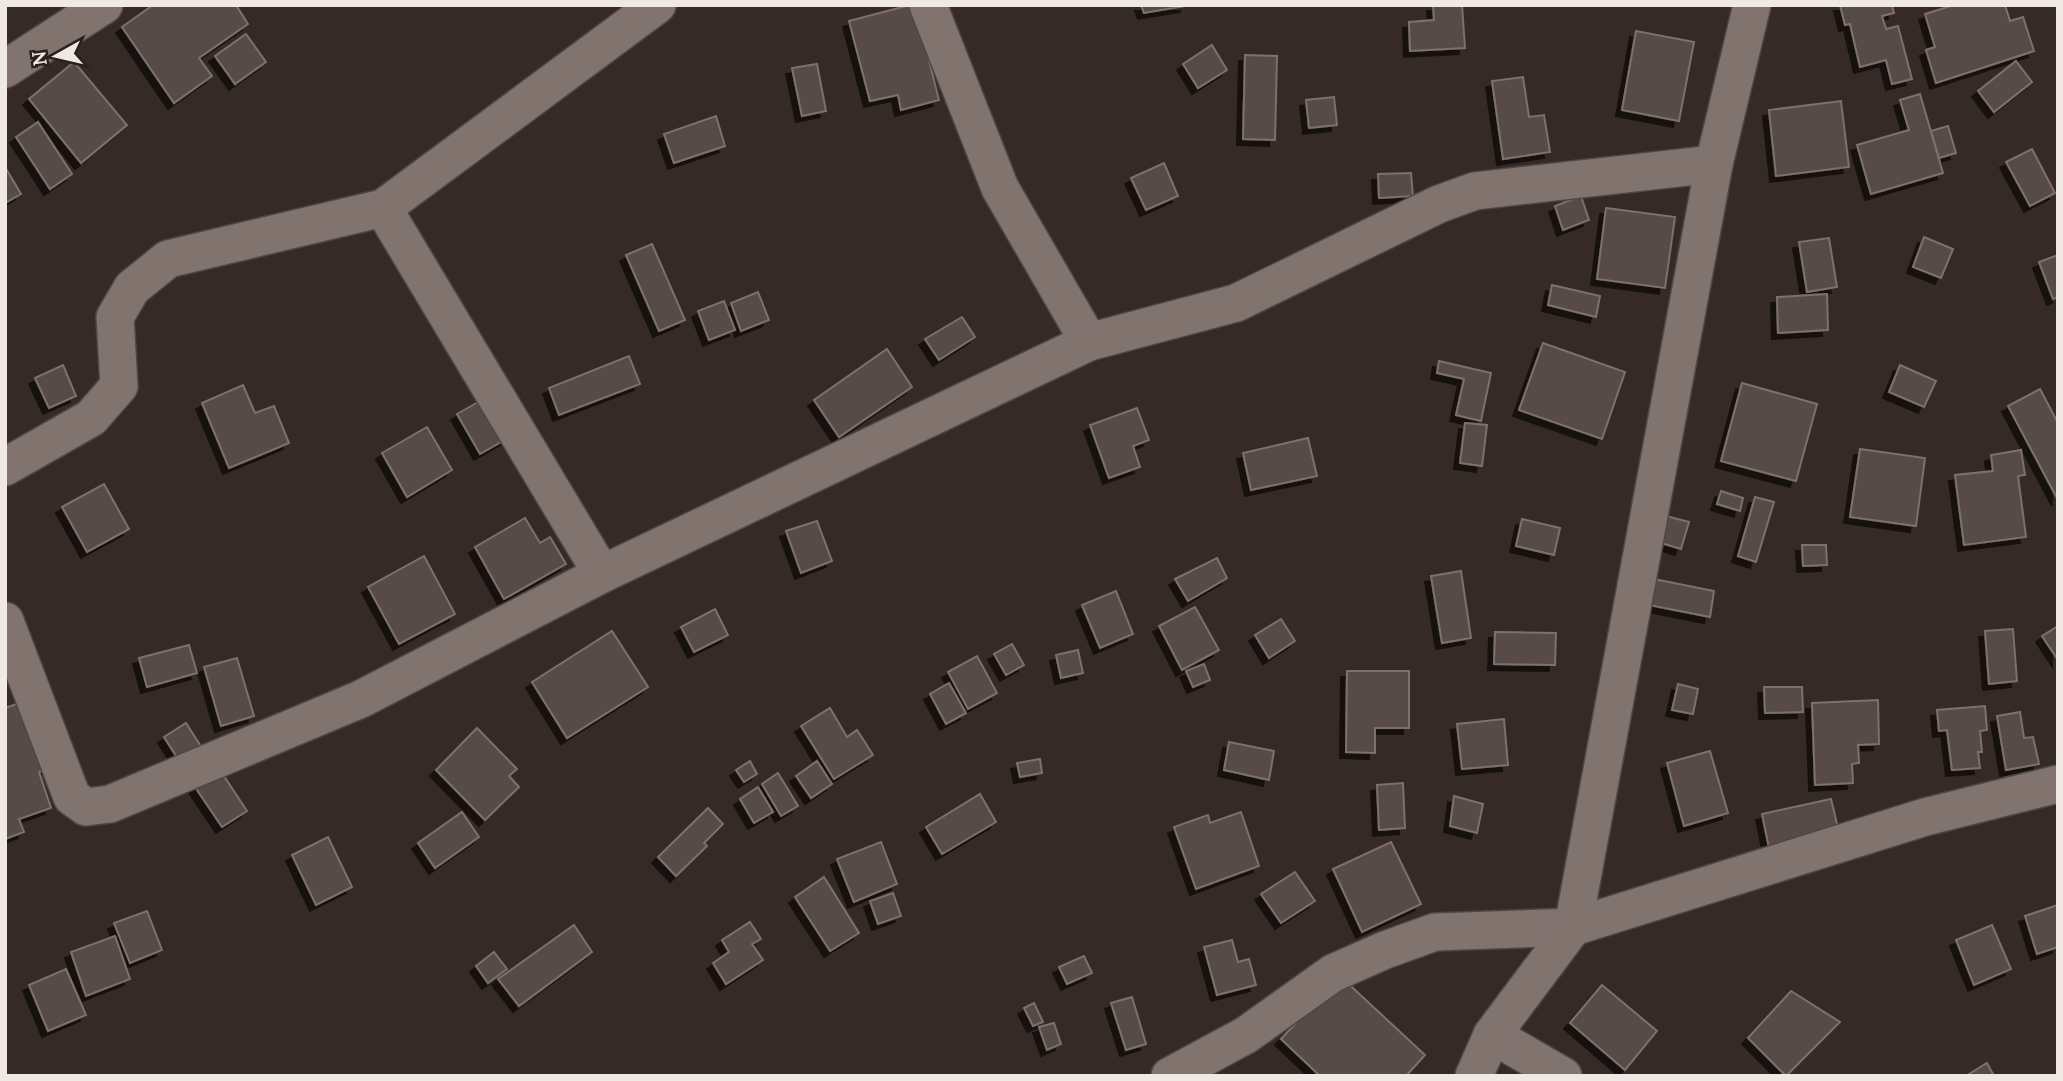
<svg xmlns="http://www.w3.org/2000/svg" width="2063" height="1081" viewBox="0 0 2063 1081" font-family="Lora,serif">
	<defs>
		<filter id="shadow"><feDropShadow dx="-6" dy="6" stdDeviation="0" flood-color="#0009"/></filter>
	</defs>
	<rect width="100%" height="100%" fill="#362a26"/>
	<g fill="#574b46" stroke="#7e706b" stroke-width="2" filter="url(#shadow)">
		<polygon points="153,5 236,5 248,24 199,58 212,76 174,103 122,27"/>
		<polygon points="910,5 915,5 939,100 901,110 898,95 870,101 849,21"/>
		<polygon points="1141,5 1186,5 1186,6 1144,13"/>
		<polygon points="1433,5 1462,5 1465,48 1410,51 1409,22 1434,20"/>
		<polygon points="1840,5 1892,5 1894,13 1882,16 1886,29 1898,26 1912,79 1892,84 1886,60 1860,67 1850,24 1845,25"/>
		<polygon points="1954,5 2005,5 2010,21 2023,17 2034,51 1936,83 1926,50 1935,47 1925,14"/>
		<polygon points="1636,31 1694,42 1679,121 1622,110"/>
		<polygon points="246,34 266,62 235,84 215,56"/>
		<polygon points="1212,45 1227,70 1198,88 1183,64"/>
		<polygon points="1245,55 1277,56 1275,140 1243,139"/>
		<polygon points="2016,61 2032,82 1994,112 1978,91"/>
		<polygon points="74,62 127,125 81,163 29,99"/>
		<polygon points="817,64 826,111 802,116 792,68"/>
		<polygon points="1523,77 1529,117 1544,115 1550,152 1503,159 1492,81"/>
		<polygon points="1920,94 1943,173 1871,194 1857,145 1909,130 1900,100"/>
		<polygon points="1334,97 1337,125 1309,128 1306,100"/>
		<polygon points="1841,101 1849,167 1776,176 1769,110"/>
		<polygon points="716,116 725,146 674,163 664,134"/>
		<polygon points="38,122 72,174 50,189 16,137"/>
		<polygon points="1948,126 1956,153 1939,158 1931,131"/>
		<polygon points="2032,149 2055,193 2030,206 2006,162"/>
		<polygon points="1164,163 1178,196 1146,210 1131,178"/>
		<polygon points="5,167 21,194 5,203"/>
		<polygon points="1411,173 1413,196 1379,198 1378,174"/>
		<polygon points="1581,196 1589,220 1563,230 1555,206"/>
		<polygon points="1606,208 1675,217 1665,288 1597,279"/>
		<polygon points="1924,237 1953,249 1941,278 1913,267"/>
		<polygon points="1829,238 1837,287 1807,292 1799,242"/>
		<polygon points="652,244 685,320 659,331 626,255"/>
		<polygon points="2058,255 2058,297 2053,299 2039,262"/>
		<polygon points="1552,285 1600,296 1596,317 1548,305"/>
		<polygon points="758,292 769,320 741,331 731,303"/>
		<polygon points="1827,294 1828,330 1778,333 1777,297"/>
		<polygon points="724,301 735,330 709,340 698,311"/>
		<polygon points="962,317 975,337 939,360 925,339"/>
		<polygon points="1543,343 1625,372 1602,439 1519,410"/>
		<polygon points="887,349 912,387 839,437 814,400"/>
		<polygon points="629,356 640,384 559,415 549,388"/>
		<polygon points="1439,361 1491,373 1481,421 1456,415 1464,379 1437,373"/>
		<polygon points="63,365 76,396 49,408 35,378"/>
		<polygon points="1900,365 1936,381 1924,407 1889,392"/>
		<polygon points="1742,383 1817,404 1796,481 1721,461"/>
		<polygon points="243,385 255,413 274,406 289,443 229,468 202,403"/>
		<polygon points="2040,389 2058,423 2058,500 2008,406"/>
		<polygon points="487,397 510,437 480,454 457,414"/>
		<polygon points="1137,408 1149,440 1133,446 1140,467 1109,478 1090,425"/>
		<polygon points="1465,423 1487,425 1482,466 1460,463"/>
		<polygon points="427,427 452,470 407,497 382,453"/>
		<polygon points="1308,438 1317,476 1251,490 1243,453"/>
		<polygon points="1860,449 1925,458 1916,526 1850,517"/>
		<polygon points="2021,450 2025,475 2018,476 2026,537 1964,545 1955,475 1993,471 1991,455"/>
		<polygon points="104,484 129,529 87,552 62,507"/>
		<polygon points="1721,491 1743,498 1740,511 1717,504"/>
		<polygon points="1755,497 1774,502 1756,562 1738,556"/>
		<polygon points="1666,516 1689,522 1681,549 1658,542"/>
		<polygon points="525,518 540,543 550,537 566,564 504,599 475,547"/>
		<polygon points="1522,519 1560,528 1554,555 1516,546"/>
		<polygon points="817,521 832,561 801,573 786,531"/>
		<polygon points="1802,545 1826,545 1827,565 1803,566"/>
		<polygon points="424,556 455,614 399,644 368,587"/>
		<polygon points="1217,558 1227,578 1188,601 1175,579"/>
		<polygon points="1461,571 1471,638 1442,643 1431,576"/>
		<polygon points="1654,579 1714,591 1710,617 1649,605"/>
		<polygon points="1116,591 1133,634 1100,648 1082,605"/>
		<polygon points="1195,607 1219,650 1182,670 1159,626"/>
		<polygon points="715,609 728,635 694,652 681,627"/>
		<polygon points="1281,619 1295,641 1269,658 1255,635"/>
		<polygon points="2058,626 2058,660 2042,636"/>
		<polygon points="2013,629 2017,681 1989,684 1985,631"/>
		<polygon points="612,631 648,687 567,738 532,682"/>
		<polygon points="1495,632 1556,633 1555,665 1494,664"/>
		<polygon points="1012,644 1024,665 1006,675 994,654"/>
		<polygon points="189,645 197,673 147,687 139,658"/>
		<polygon points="1078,650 1083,673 1061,678 1056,655"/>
		<polygon points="977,656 997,693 968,709 948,672"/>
		<polygon points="237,658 254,716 221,726 204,667"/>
		<polygon points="1204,664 1210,680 1193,687 1186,671"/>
		<polygon points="1347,671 1409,671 1409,728 1375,728 1375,753 1346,752"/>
		<polygon points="949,683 966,713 946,724 930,694"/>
		<polygon points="1678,684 1698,689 1693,714 1672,710"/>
		<polygon points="1764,687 1802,687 1803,712 1765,713"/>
		<polygon points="28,700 52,767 39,772 51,808 19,819 24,832 5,839 5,708"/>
		<polygon points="1878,700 1879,744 1858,745 1859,763 1852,764 1853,783 1815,785 1812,703"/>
		<polygon points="1985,706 1987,730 1980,731 1982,752 1978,752 1980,768 1952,770 1947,730 1939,731 1937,710"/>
		<polygon points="830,708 847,737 857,730 873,755 834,779 801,726"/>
		<polygon points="2020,712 2024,738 2033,737 2039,764 2006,770 1997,716"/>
		<polygon points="1504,719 1508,765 1462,769 1457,724"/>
		<polygon points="186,723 202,748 180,762 164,737"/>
		<polygon points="477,728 517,769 509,776 519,787 485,820 436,770"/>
		<polygon points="1229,742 1274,751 1269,780 1224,770"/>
		<polygon points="1710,751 1728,813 1684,826 1667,763"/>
		<polygon points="1040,759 1042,773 1020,777 1017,763"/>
		<polygon points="750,761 757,774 744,782 736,770"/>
		<polygon points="817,761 832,784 811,798 796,776"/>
		<polygon points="220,770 247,811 222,827 195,787"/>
		<polygon points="778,773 798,806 781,816 762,784"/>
		<polygon points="1403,783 1405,828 1379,830 1377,785"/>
		<polygon points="758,787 773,812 754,823 740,799"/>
		<polygon points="980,794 996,822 942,854 926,827"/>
		<polygon points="1454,796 1483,804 1477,833 1450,826"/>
		<polygon points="1831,799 1839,832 1769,848 1762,814"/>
		<polygon points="708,808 723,824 704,843 707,846 676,876 658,857"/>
		<polygon points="462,812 479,837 435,868 418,843"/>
		<polygon points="1241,812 1259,866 1196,889 1174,827 1208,815 1210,823"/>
		<polygon points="328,837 352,887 316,905 292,855"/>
		<polygon points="881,842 897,884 854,902 837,859"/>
		<polygon points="1391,842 1421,904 1362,932 1333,869"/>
		<polygon points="1295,872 1315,901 1281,923 1261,894"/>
		<polygon points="824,877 859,933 830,951 795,897"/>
		<polygon points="893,893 901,916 878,924 870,901"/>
		<polygon points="2058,905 2058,947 2037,954 2025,916"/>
		<polygon points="147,911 162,950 130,963 114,923"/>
		<polygon points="750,922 761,939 752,944 763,960 726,984 713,963 729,952 722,940"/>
		<polygon points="574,925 592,952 519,1006 498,979"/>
		<polygon points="1992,925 2011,969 1974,985 1956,940"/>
		<polygon points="115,936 130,979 86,996 71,952"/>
		<polygon points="1232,940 1238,962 1249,959 1256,985 1217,995 1204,947"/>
		<polygon points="494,952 507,969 488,983 476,966"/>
		<polygon points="1084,956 1092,973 1067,984 1059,967"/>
		<polygon points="66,969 86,1015 48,1031 29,985"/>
		<polygon points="1340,976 1425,1055 1406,1076 1320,1076 1281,1039"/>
		<polygon points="1602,985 1657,1031 1625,1070 1570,1023"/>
		<polygon points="1791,991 1840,1022 1786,1076 1748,1038"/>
		<polygon points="1132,997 1146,1044 1126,1050 1111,1003"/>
		<polygon points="1034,1003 1043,1022 1033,1026 1024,1008"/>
		<polygon points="1054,1023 1061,1044 1047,1050 1039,1027"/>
		<polygon points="1987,1063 1994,1076 1966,1076"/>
	</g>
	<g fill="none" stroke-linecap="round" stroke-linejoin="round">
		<g stroke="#504642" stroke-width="40">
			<g id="street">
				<polyline points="928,5 1000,188 1089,342"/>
				<polyline points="5,69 104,5"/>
				<polyline points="383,208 602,574"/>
				<polyline points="5,467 91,418 119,386 115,317 132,288 168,259 383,208 657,5"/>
				<polyline points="5,621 72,797 86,807 110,804 361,699 602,574 1089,342 1236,303 1439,204 1475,191 1714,164"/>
				<polyline points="1492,1035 1563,1076"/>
				<polyline points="1170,1076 1246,1035 1333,973 1385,950 1435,932 1573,927 1925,817 2058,784"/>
				<polyline points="1474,1076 1492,1035 1573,927 1714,164 1752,5"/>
			</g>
		</g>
		<use href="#street" stroke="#81736e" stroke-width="37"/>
	</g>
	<rect width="2063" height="1081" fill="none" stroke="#f0e8e5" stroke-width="14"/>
	<g transform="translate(56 56) rotate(262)" stroke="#2c201c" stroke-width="5" paint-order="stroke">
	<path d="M0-5L12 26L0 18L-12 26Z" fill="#f0e8e5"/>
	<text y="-10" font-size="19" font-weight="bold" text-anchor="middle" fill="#f0e8e5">N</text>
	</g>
</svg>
